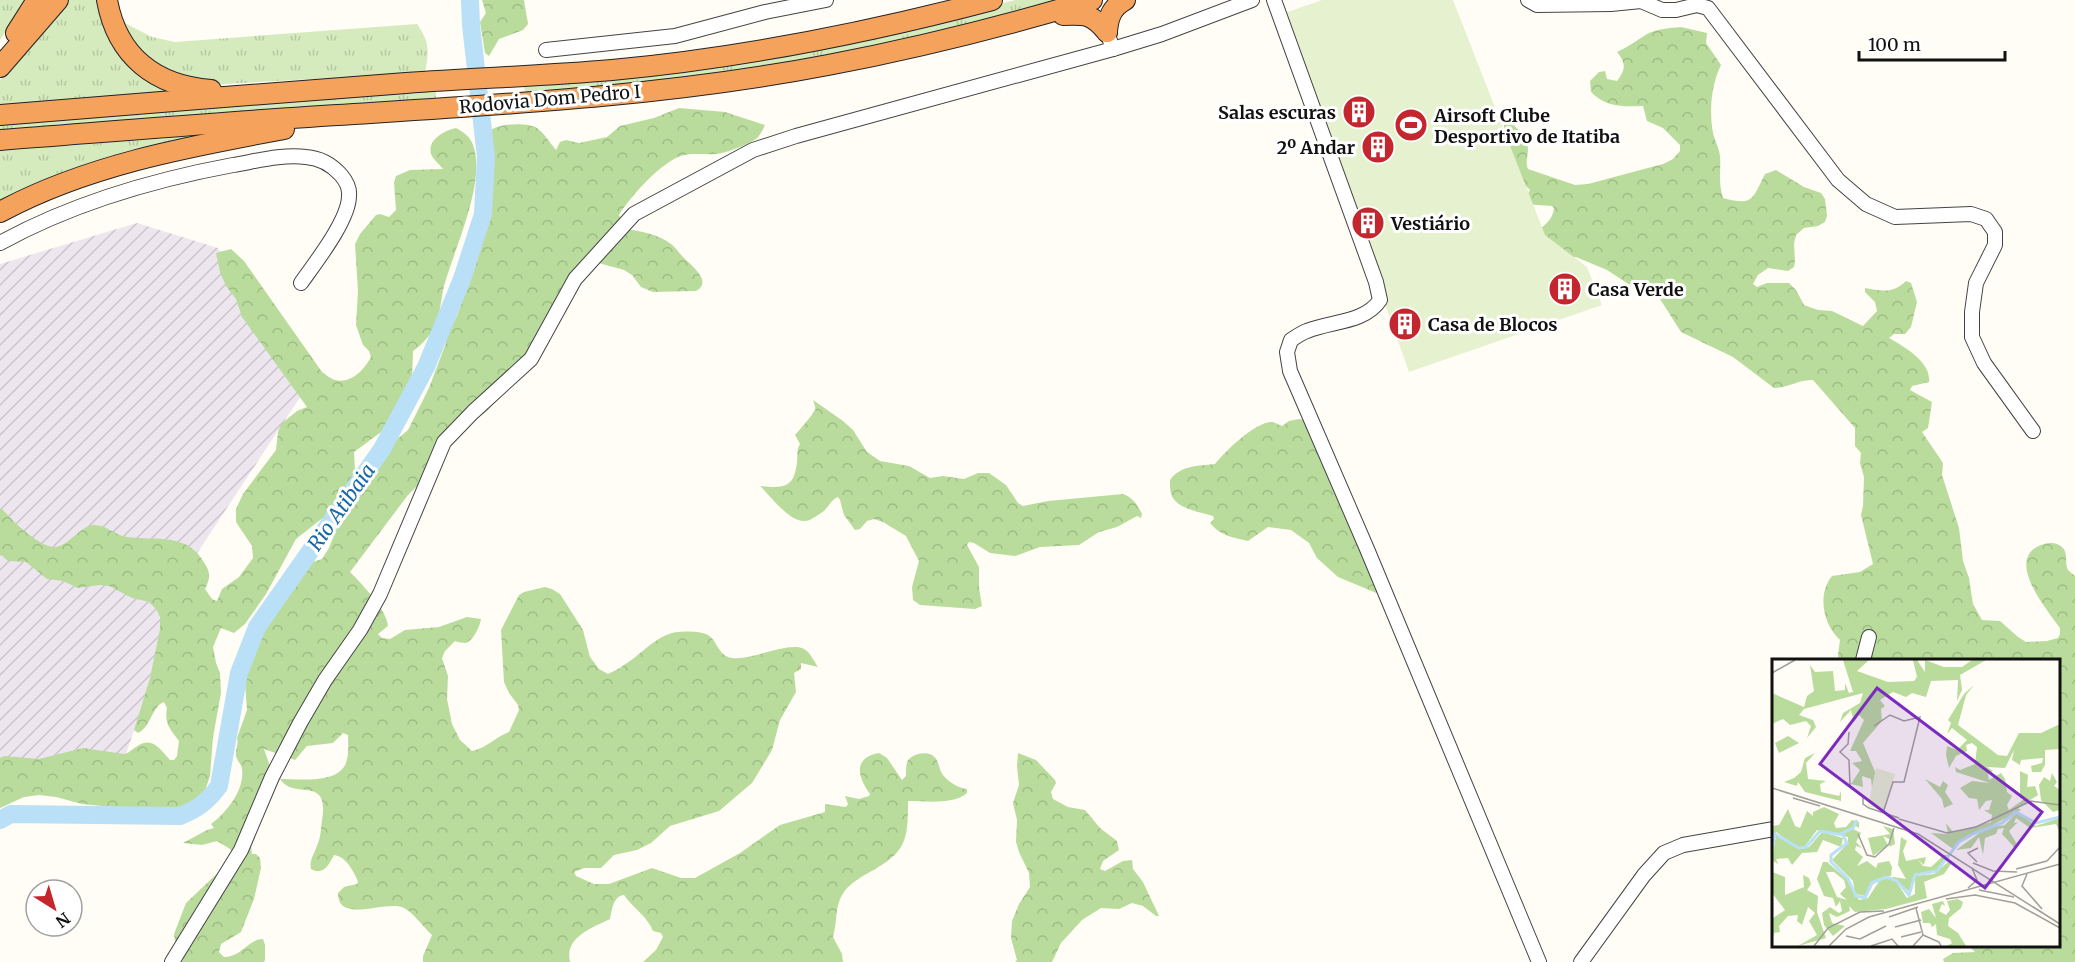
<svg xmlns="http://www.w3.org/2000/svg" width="2075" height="962" viewBox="0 0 2075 962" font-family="Merriweather,serif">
	<defs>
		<pattern id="industrial-furrows" width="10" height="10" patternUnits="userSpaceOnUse" patternTransform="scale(1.5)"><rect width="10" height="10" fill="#eee6ef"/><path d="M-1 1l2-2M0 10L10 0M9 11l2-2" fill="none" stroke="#cbc4cc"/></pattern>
		<pattern id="grass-tufts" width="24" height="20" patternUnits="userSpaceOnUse" patternTransform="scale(1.5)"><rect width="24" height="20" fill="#d5ebbd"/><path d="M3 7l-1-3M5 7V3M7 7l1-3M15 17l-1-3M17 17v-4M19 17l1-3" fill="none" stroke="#b6c8a1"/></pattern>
		<pattern id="forest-crowns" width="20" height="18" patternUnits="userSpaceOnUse" patternTransform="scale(1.5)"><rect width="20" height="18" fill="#b9dc9c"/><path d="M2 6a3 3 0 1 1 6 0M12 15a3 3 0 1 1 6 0" fill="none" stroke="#9ebc85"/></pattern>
	</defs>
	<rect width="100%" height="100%" fill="#fffdf5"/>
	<polygon fill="url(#industrial-furrows)" points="137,223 218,248 312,379 190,564 126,754 0,763 0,264"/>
	<g fill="url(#grass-tufts)">
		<polygon points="0,0 26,0 0,40"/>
		<polygon points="69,0 104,0 106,13 179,91 0,105 0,80"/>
		<polygon points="1015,0 1063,0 912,40 732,73 527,95 522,83 913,27"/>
		<path d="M117,19L152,37L175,42L417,24C430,43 429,50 425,73L205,85L150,65Z"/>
		<polygon points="436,90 436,100 0,133 0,122"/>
		<polygon points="220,134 0,206 0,151"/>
	</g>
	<g fill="url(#forest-crowns)">
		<polygon points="482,0 524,0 528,24 523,30 499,39 489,56 485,53 480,22 486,13"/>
		<path d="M1681,27L1707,33L1706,43L1721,65C1711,85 1709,111 1713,133C1715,141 1719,148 1720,156C1721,171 1718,182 1723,198C1753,206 1752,200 1765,174L1776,170L1804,187L1821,193L1825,199L1827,216L1825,222L1818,226L1804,228L1796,235L1794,244L1795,261L1794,267L1788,271L1768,268L1758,275L1753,284L1757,287L1767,283H1789L1796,290L1804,305L1818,310L1832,311L1863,326L1877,311L1875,302L1865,292V288C1881,291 1893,294 1906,281L1911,283L1917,302L1911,327L1905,334H1894L1889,338C1903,346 1932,362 1929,382L1912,386L1910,390L1932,402L1928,428L1922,432L1943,463L1942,475L1959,528L1963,561L1969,578L1973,604L1982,620L2000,621L2018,637L2026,642L2047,641L2058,638L2060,634V628C2047,610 2004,559 2041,545C2048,542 2057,542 2062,547C2069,553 2064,563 2068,570C2070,572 2073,574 2075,576V962H1944L1943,959L1953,953L1975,952L1969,946H2058V660H1839L1838,655L1840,640C1823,625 1817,594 1832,576L1860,572L1873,564L1861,515L1863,506L1864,477L1860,463L1861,453L1855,446V428L1813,380C1797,380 1788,388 1774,388L1733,357L1681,332L1660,299L1649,289L1633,287L1607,270L1576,257L1559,259L1535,232C1544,226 1553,220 1554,208L1552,206L1524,204L1523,201L1530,190L1503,165L1504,125L1507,120C1516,126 1527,138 1528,149C1528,156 1525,162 1528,169L1575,185L1588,184L1663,164L1673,159L1680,151V145L1663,128L1647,121L1643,106C1624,107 1605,107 1591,92L1590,81L1599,72L1605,71L1607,79L1617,81C1625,70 1627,64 1617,52C1628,47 1637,40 1647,34C1657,29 1670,28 1681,27Z"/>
		<path d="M679,108L725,112L765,125C763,129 761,134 758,137C753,143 724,154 715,154C703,155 690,152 678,157C657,167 631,196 619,215L625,229C640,231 658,234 671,244C675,247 679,253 684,258C692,266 713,282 696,291L653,292L641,287L632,275L624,270L595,262L587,267L518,378L486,412L450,438L419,484L408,495L350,572C361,583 387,610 388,626L378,634L382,638L390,639L405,630L439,627L467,617L481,619C480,626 473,642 465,643C464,643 456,642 455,641L445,651L442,658L448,676L447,699L452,724L460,740L472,751C487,748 495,737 509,732L519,710L518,705L509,693L504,682L501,630L519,595L524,592L545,587L552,589L560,594L583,630L590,657L599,669L608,674C613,671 619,669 624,665C641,655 657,634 678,632C685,631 699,631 706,634C718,639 717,656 732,658C751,661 789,641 804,649C810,652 814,661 818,667L801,663V669L794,673L796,692L780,720L772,750L752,783L719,811L670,826L651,843L637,850L614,855L601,868H584L574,872L576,876L594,884H609L652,868L681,878H695L740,853L780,825L825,812V804L846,807L848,804L845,796L859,799L869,796L870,794C858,777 852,758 879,753L887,758L902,780L906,776C906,772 906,766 907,762C911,754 925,751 932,755C940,760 938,769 943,775C948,782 959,788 967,789V793C953,805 926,801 908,801C908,841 906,852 870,872C861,877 849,884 844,892C834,906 838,921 833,937L842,954L843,962H643L656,950L663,937L661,933L653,931C648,917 632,907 624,895C613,896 612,910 610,919C592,928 564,937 570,962H423V956L432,935C423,927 414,913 404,908C387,899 338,925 338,893L344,887L357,884L358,881C353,871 347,857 334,855C329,865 323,876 311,869C309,859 315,853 318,843C321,836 321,827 322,820C330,774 294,801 280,779C299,779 343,785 347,759C349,752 348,743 348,735L343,733L333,743L307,746L295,760L264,749L274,778L250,838L252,854H256L260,858L261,868L254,899L241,932L221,944L219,952L224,957C242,957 247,940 263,939L265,945V960L264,962H182L184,956L175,942L174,934L186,903L226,865L237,859L230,849L217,841L202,845L183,843L207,830L214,828L211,824C226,813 245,790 242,769C242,765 237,761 236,756C235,750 239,744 237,738L247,710L245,684L247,663L269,617L284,591L313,562L322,559L329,548L342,515L357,485L385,449L408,430L429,388L446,343L444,339L457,316L465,293L472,267L476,233L489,197L491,157L490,131C498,123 528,122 537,128C545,134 550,143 556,150L560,142L566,140L579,143L607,137L620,126L654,118Z"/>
		<path d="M456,128C465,133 471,137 474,148C485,185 454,250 444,286C441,299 440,315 435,327C430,335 421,346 413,351L412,379L414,380H412L392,424L354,452L355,471L351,482L329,513L296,539L266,594L245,624L234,633L221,628L213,647L216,663L220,673L221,693L213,737L210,776L199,808L182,813L154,816L152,813L144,810L82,804L56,797L39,795L24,797L0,808V758L4,756L39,759L83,748L124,754C129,753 131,750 136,747C152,735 160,749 170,760H174L177,756L179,741C170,729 164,723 167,708L164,702C152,706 151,727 138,733L134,730L150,678L160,629V617L156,609L149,602L132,598L109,586L100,585L78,588L63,581L47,579L26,562L8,561L0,554V509H2C13,521 33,541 49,546C66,552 77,527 93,525C106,524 116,536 127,537C157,541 188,532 205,564C211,574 210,578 205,589L212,599L217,601L222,589L239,577L253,558L252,546L236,522V509L243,494L276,450L278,432L281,424L297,411L307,407L242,317L236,299L226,286L220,272L216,253L231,249L244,261L322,372C325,374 331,379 335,380C351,384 364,370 371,357L369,351L363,345L356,325L358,291L355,244L360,234L376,215L380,214L389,217L396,210L394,182L396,176L410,170L443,169C440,165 433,159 431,154C427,140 445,130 456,128Z"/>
		<path d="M813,400L843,421L853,430L867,452L880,461L909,466L930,478L943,476L964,479L978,473H989L1006,485L1018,503L1023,506L1048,501L1123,494C1133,498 1137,504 1142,514L1141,518L1137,516L1117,527L1099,532L1079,545L1040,547L1015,556L990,553L974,543L969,542L967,545L979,567V588L982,606L975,609L920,605L913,600L912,587L919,561L906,536L883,522L874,519L867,521L860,529L855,530L844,515L840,500L838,497C830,500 828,509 821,513C816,516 809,522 804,521C788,521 771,496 760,486C783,488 794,489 797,462C798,455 796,450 800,444L795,435C798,432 814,413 815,410C816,406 814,404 813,400Z"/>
		<path d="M1299,419L1310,421L1342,485L1370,537L1386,597L1338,577L1317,558L1309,543L1291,530L1268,527L1248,541C1234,538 1219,535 1210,523L1214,519L1213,516C1200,512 1176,509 1171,494C1170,490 1170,484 1170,480C1181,465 1198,466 1215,464C1225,452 1255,421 1273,422C1276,423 1279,425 1282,426L1289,421Z"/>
		<polygon points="1018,753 1036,760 1055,780 1056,783 1051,792 1053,799 1068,807 1085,810 1100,828 1117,841 1119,850 1103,861 1100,869 1105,871 1123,861 1132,860 1133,869 1143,882 1159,916 1156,916 1143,906 1132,903 1119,909 1101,908 1082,920 1061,943 1052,962 1015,962 1017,960 1011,938 1012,921 1019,904 1030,887 1029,873 1019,852 1016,842 1017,820 1013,803 1019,785 1017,766"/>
	</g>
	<polygon fill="#e6f2cf" points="1322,0 1453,0 1545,235 1587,267 1602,305 1409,372 1282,14"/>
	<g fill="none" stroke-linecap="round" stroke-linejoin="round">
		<path stroke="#b9e0f7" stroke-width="18" d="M0,820L11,814L180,816C198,809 208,801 219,786L239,673L257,627L382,449L426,367L462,279L483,214L486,157L471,25L470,0"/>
		<g stroke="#444" stroke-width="16">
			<g id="minor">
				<path d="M1274,0L1376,282L1380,300C1365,323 1331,321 1307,331C1301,333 1296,337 1291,340L1287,352L1290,371L1367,549L1539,962"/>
				<polyline points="1528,0 1537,5 1611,4 1641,1 1662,10 1676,10 1697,5 1708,8 1838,180 1866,204 1895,217 1971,214 1986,219 1995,232 1995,245 1976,283 1972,312 1972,337 1984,363 2033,431"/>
				<polyline points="1113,49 1162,34 1252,0"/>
				<polyline points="546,50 675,36 765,12 826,0"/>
				<path d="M0,243C73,203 152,180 233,165C257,161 282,154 306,157C320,158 332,165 341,175C346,181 350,188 349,196C349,220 315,263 301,283"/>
				<polyline points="1863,660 1869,637"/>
				<polyline points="172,962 241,850 272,777 300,723 325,680 360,630 380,594 444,442 473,412 531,359 575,279 634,214 753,150 796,136 1113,49 1107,32"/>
				<polyline points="1581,962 1644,875 1664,853 1683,845 1774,829"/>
			</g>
		</g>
		<g stroke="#222" stroke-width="22">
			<g id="highway">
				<path d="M107,0C117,56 155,86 211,90"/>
				<path d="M1063,15C1086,14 1092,14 1107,32"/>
				<path d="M1107,32C1108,17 1112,7 1125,0"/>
				<polyline points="16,33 37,0"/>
				<polyline points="0,67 58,0"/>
				<path d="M0,115C135,104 271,93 406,83C474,78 543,76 612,70C740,58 867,33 992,0"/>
				<path d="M0,140C118,131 236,121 354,114C512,104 672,95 828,65C917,48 1005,26 1092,0"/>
				<path d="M0,212C87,165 187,147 284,129"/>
			</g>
		</g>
		<use href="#minor" stroke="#fff" stroke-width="14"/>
		<use href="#highway" stroke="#f5a25d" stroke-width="20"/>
	</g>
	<defs>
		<g id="building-disc" transform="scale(1.725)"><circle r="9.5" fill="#c4262e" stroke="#fff"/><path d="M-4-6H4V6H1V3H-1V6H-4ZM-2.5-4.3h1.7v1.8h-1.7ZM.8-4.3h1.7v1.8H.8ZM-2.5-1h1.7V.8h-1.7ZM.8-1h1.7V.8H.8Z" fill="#fff"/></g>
		<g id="stadium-disc" transform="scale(1.725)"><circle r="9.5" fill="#c4262e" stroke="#fff"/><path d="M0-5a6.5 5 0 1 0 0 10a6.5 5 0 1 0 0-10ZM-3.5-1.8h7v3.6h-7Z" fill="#fff"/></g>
	</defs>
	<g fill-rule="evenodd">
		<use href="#building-disc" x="1359" y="112"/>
		<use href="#stadium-disc" x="1411" y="125"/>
		<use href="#building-disc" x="1378" y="147"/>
		<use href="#building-disc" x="1368" y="223"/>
		<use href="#building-disc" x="1565" y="289"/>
		<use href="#building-disc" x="1405" y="324"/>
	</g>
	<g text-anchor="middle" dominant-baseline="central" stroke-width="6" stroke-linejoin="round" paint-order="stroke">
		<g font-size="18" fill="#111" stroke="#fff">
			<text transform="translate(550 99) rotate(-5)">Rodovia Dom Pedro I</text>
		</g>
		<g font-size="18" font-weight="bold" fill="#111" stroke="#fff" text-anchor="start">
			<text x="1336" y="112" text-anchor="end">Salas escuras</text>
			<text x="1434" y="115">Airsoft Clube<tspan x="1434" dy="21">Desportivo de Itatiba</tspan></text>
			<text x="1355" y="147" text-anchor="end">2º Andar</text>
			<text x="1391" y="223">Vestiário</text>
			<text x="1588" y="289">Casa Verde</text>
			<text x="1428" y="324">Casa de Blocos</text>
		</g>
		<g font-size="20" font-style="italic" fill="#1768a6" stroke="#fff">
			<text transform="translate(341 507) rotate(-55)">Rio Atibaia</text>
		</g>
	</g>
	<g transform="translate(1772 659)">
		<rect width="288" height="288" fill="#fffdf5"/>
		<path d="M71,1H97L85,12L116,23L142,22L145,18L141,1H145L153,13V1L172,8H190L200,1H214L188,16L190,31L185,42L186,21L159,22L154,38L140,34L134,38L121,33L108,41L113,47L109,50L110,62L91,84L104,115L100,130L99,120L90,117L91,128L79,125L88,111L80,104L90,102L84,92H78L92,61L87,56L82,63L79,51L68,63L71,54L88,44L91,34L32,50L27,56L41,61L44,68L35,79L39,67L34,62L18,66L11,60L0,65V34L32,48L35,37L42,32L38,6L43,13L61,12L63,32L73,31V24L77,34L81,33ZM202,26L194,36L186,66L226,96L235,97L247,74H269L288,65V90L273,91V106L269,113H260L259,107L270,104L271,99L249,101L248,106L240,101L242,91L233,109L215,108L221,112L216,115L217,121L229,114L233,120L235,133L240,137L235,146L237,151L252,140L248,139V112L256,116L255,128L263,127L266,136L246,149L249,151L215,169L233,166L245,153L264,167L288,159V174L284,165L258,169L244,159L242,164L246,163L237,172L246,187L243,189L230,175L232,169L226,170L224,175L213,179L211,196L207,178L199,189L184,191L213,170L195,177L181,190L159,174L176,175L174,164L181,173L219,163L220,156L212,151H217L220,141L214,142L207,151L205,140L197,139L188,129L200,122L218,124L184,113L183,108L188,111L203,105L205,88L200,84L194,86L195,92L184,97L177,109L174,96L175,87L185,91L195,81L180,69L175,75L179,64L176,61L192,35ZM16,77L27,84L7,94L3,84ZM43,94L34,104L36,120L54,122L48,125L49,133L67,137L69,132V142L33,133L26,123L25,127L12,123L22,119L29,113L33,99ZM280,114L285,123L282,127L288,131V151L281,153L269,141L267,126L272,118L278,122ZM153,120L168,128L171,122L176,126L173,133L181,145L172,149L170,140ZM52,148L67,155L62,164L64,169L74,168L80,161L87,163V169L82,166L81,170L89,174L84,183L90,189L84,187L83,191L91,198L85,207L95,202L104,209L106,204L117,202L120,208L119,217L111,218L99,223L93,237L84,235L87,241L96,239L108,221L122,218L134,220L126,206L129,178L135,182L131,192L134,202L154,198L152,206L146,201L151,207L159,208L172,196H177L166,211L143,215L139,234L123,221L135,239L143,235V217L162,215L176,203L179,205L172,215L152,223L155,239L114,250L83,253L77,247L78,252L65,258L57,254L60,264L73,267L61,277L52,266L50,254L58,248L67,254L70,252L68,242L64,248L61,239L52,237L45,220L51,203H55L77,222L83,234L81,222L60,201L76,184V178L45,171L33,187L27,189L4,173L0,186V167L7,166L16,150L23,167L28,169L35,152L41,157V153ZM54,213H62L72,221L74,228L68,235L75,241L65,238ZM111,167L121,170L123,185L117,188L119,181L111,177L116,186L101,197L96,179L118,175ZM50,173L71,179L69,188L51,181L45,193L30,194L20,206L16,199L4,200L6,205L0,201L4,176L29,190L37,188ZM0,213L13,218V236L32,228L31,216L37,219L39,225L35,231L46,237L45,253L54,279L26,287L45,276L37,262L43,254L36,248L30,266L25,262L26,256L16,257L7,267L8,273L2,274L0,284L1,259L13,251L0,234ZM186,240L191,243L189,249L177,259L176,267L186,274L194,287H175L180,284L178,280L165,276L164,265L160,268L158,264H151L149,253L157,250L164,259L160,245L171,242L173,247L170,245L167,252L174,256L178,251L175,242Z" fill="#b9dc9c" fill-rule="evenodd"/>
		<path d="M104,109L123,115L112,151L96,147Z" fill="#e6f2cf"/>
		<path fill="none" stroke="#b9e0f7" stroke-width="3" d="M66,176L81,169L85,161M0,190L3,175L27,189L34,188L48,172L71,176L75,184L59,196V203L76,220L84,237L93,239L100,224L114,218L125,222L137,236L143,216L165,212L187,183L201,175L230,164L244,153L264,164L288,158"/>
		<path fill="none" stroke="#a09f9a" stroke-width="1.5" d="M0,14L23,1M102,67L118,56L132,62L148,58L132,123H121L111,154M77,73L76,85L68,93L77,101L78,127L91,137V145L97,149L127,159M0,129L146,175L288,265M21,139L48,147M127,160L175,174L204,168L259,142L288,146M86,175L95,196L103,198L117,185L122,169M275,202L288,188M205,203L196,194L206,189M201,204L221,212L245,213M244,210L275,202M255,215L250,227L270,250M196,229L205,221L200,209M207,231L242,238M174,240L203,236L243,244L288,269M117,258L146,248M123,268L149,261M151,276L167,283L169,287M74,277L88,280L114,267M129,278L149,273M42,287L56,269L88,253L112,252M57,287L74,270L97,258L288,205M99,287L120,280L126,287M141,287L151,276L144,249"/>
		<path fill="#7b2cbf" fill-opacity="0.15" stroke="#7b2cbf" stroke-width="3" d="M105,29L270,153L213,229L48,105Z"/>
		<rect width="288" height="288" fill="none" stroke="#111" stroke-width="3"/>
	</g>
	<g transform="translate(54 908) rotate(143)"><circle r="28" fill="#ffffff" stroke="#a0a0a0" stroke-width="1.5"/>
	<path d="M0-4.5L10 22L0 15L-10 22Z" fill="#c4262e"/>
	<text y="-9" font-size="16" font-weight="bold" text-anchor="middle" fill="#111111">N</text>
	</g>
	<path d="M1859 51v9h146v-9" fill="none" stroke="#111111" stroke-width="3"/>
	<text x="1868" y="51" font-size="18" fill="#111111" stroke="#ffffff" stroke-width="4.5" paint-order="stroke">100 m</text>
</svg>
